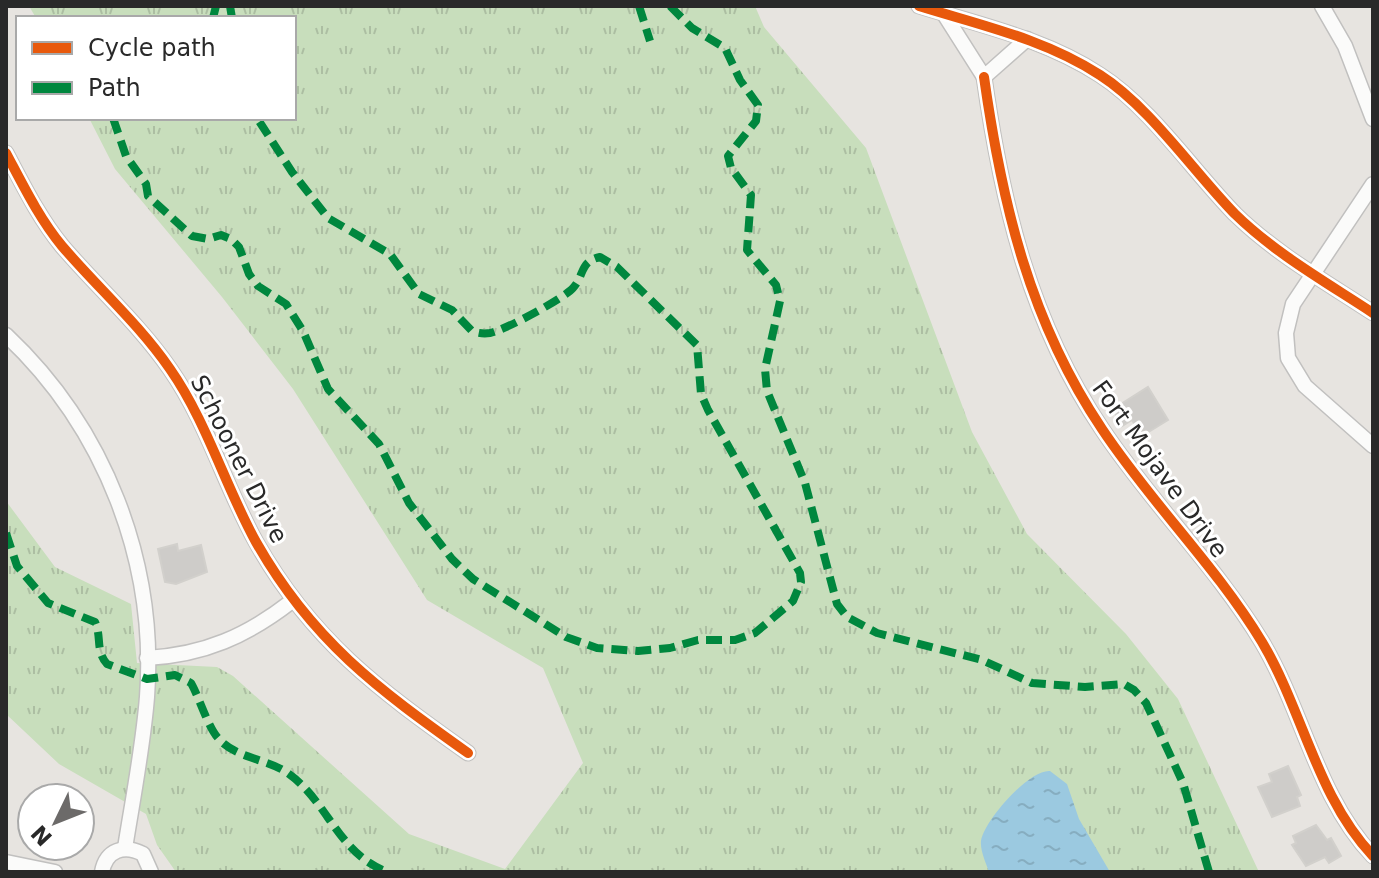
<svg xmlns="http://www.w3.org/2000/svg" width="1379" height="878" viewBox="0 0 1379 878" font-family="'DejaVu Sans',sans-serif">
	<defs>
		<pattern id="grass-tufts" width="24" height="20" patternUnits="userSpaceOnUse" patternTransform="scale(2)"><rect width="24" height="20" fill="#c8debc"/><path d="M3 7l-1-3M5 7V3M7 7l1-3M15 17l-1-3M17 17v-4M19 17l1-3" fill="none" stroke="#acbea2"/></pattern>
		<pattern id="water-ripples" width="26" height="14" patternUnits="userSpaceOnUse" patternTransform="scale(2)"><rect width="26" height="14" fill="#9bc9e0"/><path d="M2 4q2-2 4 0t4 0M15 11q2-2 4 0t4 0" fill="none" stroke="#86adc0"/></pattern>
	</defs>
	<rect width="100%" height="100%" fill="#e7e4e0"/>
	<polygon fill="url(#grass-tufts)" points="29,6 755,6 764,27 866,148 972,432 1027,534 1126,634 1178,699 1259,872 176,872 157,845 146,814 59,764 6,714 6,501 55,567 131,604 137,663 217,667 233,676 409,834 505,869 583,763 543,668 427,600 293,389 222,297 115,169 89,118 294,118 294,18 36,18"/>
	<path fill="url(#water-ripples)" d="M1050,771L1067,784L1079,819L1110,872H989C986,863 980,851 981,841C984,821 1029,769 1050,771Z"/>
	<g fill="#ceccc9" stroke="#d2d0cc" stroke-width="2">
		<polygon points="1148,387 1168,420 1142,436 1132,420 1122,426 1113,409"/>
		<polygon points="177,544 178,551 201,545 207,572 176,584 165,582 158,549"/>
		<polygon points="1288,766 1301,795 1297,797 1300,806 1272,817 1258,787 1272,782 1269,774"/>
		<polygon points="1316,825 1327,840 1331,838 1341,856 1329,863 1325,857 1306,866 1292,845 1296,843 1293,836"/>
	</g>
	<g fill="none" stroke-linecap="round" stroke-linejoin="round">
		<g stroke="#c1c0bf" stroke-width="17">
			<g id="minor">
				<path d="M919,6C980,25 1045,39 1100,75C1150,107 1193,171 1235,214C1276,254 1326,282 1373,313"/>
				<polyline points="1322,6 1345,46 1373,119"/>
				<polyline points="944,14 984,77 1027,39"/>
				<path d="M984,77C1002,204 1030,322 1102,429C1151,503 1216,566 1262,642C1303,711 1317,797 1373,856"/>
				<path d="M6,153C23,185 39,218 62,246C97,287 139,324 170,369C207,422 225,486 256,542C312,641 378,689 468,753"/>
				<polyline points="1373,184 1293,304 1286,333 1288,358 1305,386 1373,446"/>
				<path d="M6,335C105,428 157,562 147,697C143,747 133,798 125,848"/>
				<path d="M147,658C204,655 247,636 292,601"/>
				<polyline points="6,862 55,872"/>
				<path d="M102,872C106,850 124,844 143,854L151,872"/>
			</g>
		</g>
		<use href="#minor" stroke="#fbfbfa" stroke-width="14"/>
		<g stroke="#00873e" stroke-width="8" stroke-dasharray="16 8" stroke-linecap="butt">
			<polyline points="230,6 232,18"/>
			<polyline points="639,6 650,41"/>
			<polyline points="670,6 692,28 725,48 740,80 758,105 756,121 728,156 731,168 751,195 747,250 776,285 780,301 765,369 767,391 805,483 837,604 847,617 877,633 982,660 1032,683 1085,687 1124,684 1134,690 1146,703 1183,783 1209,872"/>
			<polyline points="213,18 216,6"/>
			<path d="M113,118L126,156L146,184L148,196L192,236L208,239L221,235L231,239L239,247L249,274L258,286L286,304L303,331L328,389L379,444L409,503L452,559L473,579L566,637L597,648L638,651L670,648L698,640H735L755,633L793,601L801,582L800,573L708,410L701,394L697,345L617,267L600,257C579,262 585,275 573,288C563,299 505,330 490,333C483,334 478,333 472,331L452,310L419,294L390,254L328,218L292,172L257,118"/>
			<path d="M6,533L17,566L48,603L95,622C102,637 95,650 107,664L147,679L175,675L191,683C199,697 208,727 218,738C236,759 267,758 289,774C328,802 339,855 388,872"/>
		</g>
		<g stroke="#fff" stroke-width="15">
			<g id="cycleway">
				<path d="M919,6C980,25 1045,39 1100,75C1150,107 1193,171 1235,214C1276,254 1326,282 1373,313"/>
				<path d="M984,77C1002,204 1030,322 1102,429C1151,503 1216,566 1262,642C1303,711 1317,797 1373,856"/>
				<path d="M6,153C23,185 39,218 62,246C97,287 139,324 170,369C207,422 225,486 256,542C312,641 378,689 468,753"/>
			</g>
		</g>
		<use href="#cycleway" stroke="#e8590c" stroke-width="10"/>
	</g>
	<g text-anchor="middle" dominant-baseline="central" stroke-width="6" stroke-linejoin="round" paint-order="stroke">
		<g font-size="24" fill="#292929" stroke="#fff">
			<text transform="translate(239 459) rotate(63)">Schooner Drive</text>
			<text transform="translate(1160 469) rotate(54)">Fort Mojave Drive</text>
		</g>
	</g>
	<rect width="1379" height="878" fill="none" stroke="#292929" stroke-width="16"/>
	<rect x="16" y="16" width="280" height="104" fill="#ffffff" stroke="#a9a9a9" stroke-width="2"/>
	<rect x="32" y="42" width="40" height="12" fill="#e8590c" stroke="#a9a9a9" stroke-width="2"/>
	<text x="88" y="56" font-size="24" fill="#292929">Cycle path</text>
	<rect x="32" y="82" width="40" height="12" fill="#00873e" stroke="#a9a9a9" stroke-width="2"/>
	<text x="88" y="96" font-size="24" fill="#292929">Path</text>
	<g transform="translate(56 822) rotate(227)"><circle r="38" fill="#ffffff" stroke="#a9a9a9" stroke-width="2"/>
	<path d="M0-6L14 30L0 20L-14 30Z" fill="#6c6a69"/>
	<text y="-12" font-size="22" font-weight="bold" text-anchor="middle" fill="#292929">N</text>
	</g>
</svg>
